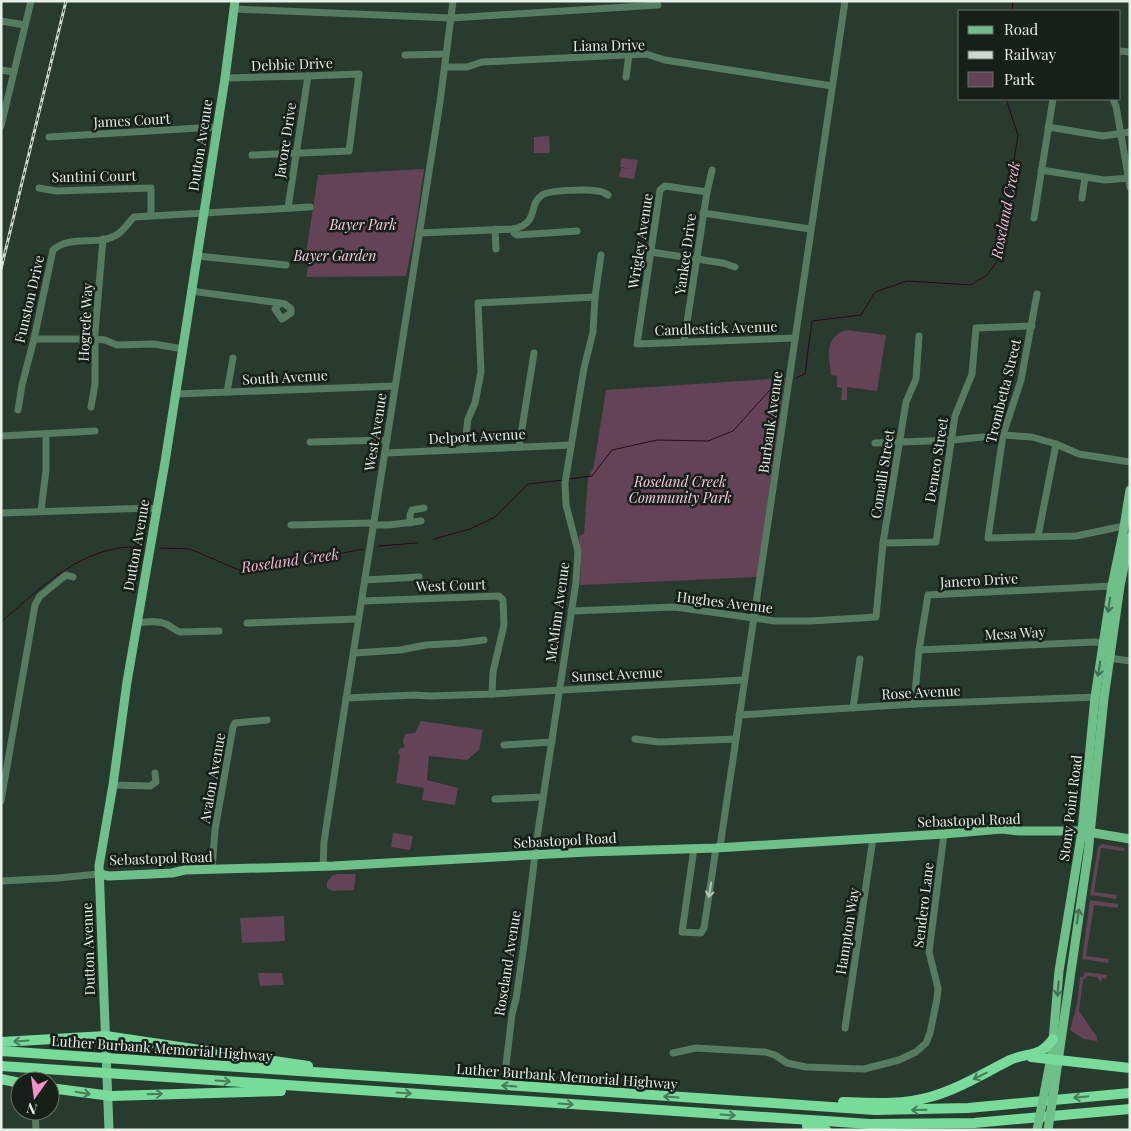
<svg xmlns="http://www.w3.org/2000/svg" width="1131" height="1131" viewBox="0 0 1131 1131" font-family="'Playfair Display',serif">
	<rect width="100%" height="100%" fill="#293a2e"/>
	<g fill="#654356">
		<polygon points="549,136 550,153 534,153 534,137"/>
		<polygon points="621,158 638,160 634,179 619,177 621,168 632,169 620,167"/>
		<polygon points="424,169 415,230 406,276 306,277 309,262 305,261 318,175"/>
		<path d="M846,330L886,335L877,391L847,387V400H841L842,388L837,387V376L831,375C830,357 822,339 846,330Z"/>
		<polygon points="785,378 757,577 580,585 581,565 579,536 584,534 588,479 594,465 606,390"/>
		<polygon points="421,721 483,730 479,750 467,760 429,756 427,780 458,788 455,805 422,800 424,788 396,783 400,755 398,754 399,749 405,747 403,742 405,734 415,733"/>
		<polygon points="393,833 413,836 410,850 391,847"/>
		<polygon points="1102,844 1125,848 1124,851 1101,848 1094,892 1117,895 1116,899 1090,895 1098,847"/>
		<polygon points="338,874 356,874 354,890 333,891 327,888 327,882 333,875"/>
		<polygon points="1090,900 1118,904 1118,908 1094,905 1086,956 1109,959 1108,963 1082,959"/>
		<polygon points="284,916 285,941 242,943 240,918"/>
		<polygon points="1085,972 1107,975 1106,979 1102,978 1101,983 1097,977 1088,976 1083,980 1079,1011 1097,1037 1097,1041 1084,1039 1070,1030 1077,1004 1080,977 1083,977"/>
		<polygon points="258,973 282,973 284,985 260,986"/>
	</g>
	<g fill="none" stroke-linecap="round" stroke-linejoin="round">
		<g stroke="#2f0620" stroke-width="1">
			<polyline points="1012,11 1013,1"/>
			<polyline points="796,378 805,374 812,321 861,315 875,292 907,281 971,285 987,275 998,260 1018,135 1006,99"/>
			<polyline points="569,479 592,476 612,450 657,440 708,441 733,431 769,391 782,385"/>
			<polyline points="434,539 470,529 495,517 528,484 563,480"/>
			<polyline points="378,546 417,543"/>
			<polyline points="160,548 190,549 239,570 297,562 363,549"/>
			<path d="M1,622C42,587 83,544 141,547"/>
		</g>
		<g stroke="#557b60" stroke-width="7">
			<polyline points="234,9 451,18 658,5"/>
			<polyline points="1,21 25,25"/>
			<polyline points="1120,51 1130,52"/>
			<polyline points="405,55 446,54"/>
			<polyline points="445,67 467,67 482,62 646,54 665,60 832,86"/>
			<polyline points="1,70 14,72"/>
			<polyline points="626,77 629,55"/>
			<polyline points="225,78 308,76 359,74 349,151 252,155"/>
			<polyline points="1113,99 1116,106 1130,187"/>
			<polyline points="1,126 31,1"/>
			<polyline points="1048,127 1103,136 1130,132"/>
			<polyline points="49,137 216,127"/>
			<polyline points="1041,170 1104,180 1130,178"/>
			<polyline points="39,188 56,191 151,188 151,214"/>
			<polyline points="707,192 665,186 660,190 637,344 795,338"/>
			<polyline points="1082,198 1085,177"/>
			<polyline points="288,208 308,76"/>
			<polyline points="703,213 810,229"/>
			<polyline points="1034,218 1053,99"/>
			<polyline points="495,229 496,249"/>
			<polyline points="513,229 514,233 517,235 577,231"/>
			<path d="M419,233L513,229C540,223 527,206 542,195C549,190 588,189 597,191C602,191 605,193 608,195"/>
			<polyline points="651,252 723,263 735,267"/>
			<polyline points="197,256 286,265"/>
			<polyline points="191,291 280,303 285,304 291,309 291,313 282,319 275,309 280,303"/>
			<polyline points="1037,294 1021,380 1003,435 988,538 1076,536 1124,526"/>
			<polyline points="34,339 94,339 105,340 117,345 154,344 183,349"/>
			<polyline points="684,342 707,192 712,170"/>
			<polyline points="227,392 233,358"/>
			<polyline points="175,394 395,386"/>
			<polyline points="91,407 95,384 95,333 103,239"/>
			<path d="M18,410L22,385L34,339L53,250C71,234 99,247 118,234C124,230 129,222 134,217L310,207"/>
			<polyline points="1,436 95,431"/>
			<polyline points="310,442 387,440"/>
			<polyline points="875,443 953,440 1003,435 1032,437 1056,444 1079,454 1130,462"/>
			<polyline points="519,447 534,353"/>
			<polyline points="464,449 468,419 475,403 481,372 478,303 595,297"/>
			<polyline points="385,453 571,445"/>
			<polyline points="41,511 46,470 46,435"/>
			<polyline points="1,513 150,508 157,509"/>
			<polyline points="410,523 410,515 412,510 424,508"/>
			<polyline points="291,525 373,523"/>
			<polyline points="373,525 389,525 421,521"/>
			<polyline points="1038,536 1056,444"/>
			<polyline points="883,543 936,542 955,416 972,374 976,328 1032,326"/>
			<polyline points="365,580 419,577"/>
			<polyline points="362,601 499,596 503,600 504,625 493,672 492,694"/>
			<polyline points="571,611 675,607 775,621 811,621 876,617 883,543 906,402 916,379 919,336"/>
			<path d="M137,623C146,622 157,620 166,624C171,626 174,630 180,632L219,631"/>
			<polyline points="247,623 358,619"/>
			<polyline points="919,650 1095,642 1108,643"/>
			<polyline points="354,653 400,650 426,645 461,643 484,640"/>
			<polyline points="1109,658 1130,661"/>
			<polyline points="346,698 415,695 430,696 492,694 744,680"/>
			<polyline points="914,704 919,650 928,595 1112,586"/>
			<polyline points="853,708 860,659"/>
			<polyline points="739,715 914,704 1098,697"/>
			<polyline points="635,739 659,742 736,739"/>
			<polyline points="504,745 552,742"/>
			<polyline points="113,785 150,786 156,782 155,773"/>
			<polyline points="495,799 543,797"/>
			<polyline points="1,801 35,605 40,596 66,575 73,577"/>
			<polyline points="720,847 845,1"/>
			<polyline points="694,848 682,932 701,933 704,928 716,848"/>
			<polyline points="323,867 324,842 341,731 440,102 453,1"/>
			<polyline points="212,870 215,830 233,727 235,723 267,720"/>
			<polyline points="1,881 58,878 99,874"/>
			<polyline points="845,1028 873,838"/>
			<polyline points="673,1053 696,1048 765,1052 775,1055 787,1063 806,1067 864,1069 899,1060 916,1052 926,1043 930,1033 937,999 938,988 929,952 944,834"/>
			<polyline points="505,1074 512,1014 516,999 524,945 537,838 576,582 578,551 566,505 565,483 584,368 593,332 595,297 601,255"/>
			<polyline points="35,1111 36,1130"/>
		</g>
		<g stroke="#6ec089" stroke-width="9">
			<polyline points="99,874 109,876 172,873 185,870 333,866 587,852 716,848 944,834 1002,829 1019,831 1082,831 1130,839"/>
			<polyline points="1045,1089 1052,1052 1059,971 1082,831 1095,697 1112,586 1123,533 1130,490"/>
			<polyline points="1054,1089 1088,854 1104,698 1120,586 1130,537"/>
			<polyline points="109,1130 99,866 113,785 127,682 165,462 225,78 235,1"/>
		</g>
		<g stroke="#77db99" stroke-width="10">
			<polyline points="1,1042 106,1036 308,1066"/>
			<polyline points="1,1051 90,1057"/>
			<polyline points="1031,1057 1130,1068"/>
			<polyline points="121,1059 875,1110 968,1108 1130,1093"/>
			<polyline points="1,1066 90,1072"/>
			<polyline points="121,1074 870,1124 974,1123 1130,1109"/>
			<polyline points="1,1079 20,1083"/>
			<polyline points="50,1088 111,1096 281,1091"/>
			<path d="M843,1102C872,1103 902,1105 930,1097C959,1089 984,1073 1010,1060C1030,1051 1038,1059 1053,1039"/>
			<polyline points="807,1126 826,1130"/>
		</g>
		<g stroke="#cdd9d0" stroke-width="3">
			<polyline id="rail" points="1,269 66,1"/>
		</g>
		<use href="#rail" stroke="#171f19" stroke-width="1" stroke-dasharray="4" stroke-linecap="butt"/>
		<g stroke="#6ec089" stroke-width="9">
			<polyline points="1037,1130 1045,1089"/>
			<polyline points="1048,1130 1054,1089"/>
		</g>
		<g stroke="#77db99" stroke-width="10">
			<polyline points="90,1057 121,1059"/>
			<polyline points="90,1072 121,1074"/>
		</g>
	</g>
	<defs><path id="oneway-shaft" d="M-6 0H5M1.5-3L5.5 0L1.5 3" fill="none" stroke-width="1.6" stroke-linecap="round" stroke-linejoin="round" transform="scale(1.25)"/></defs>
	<g stroke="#427051">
		<use href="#oneway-shaft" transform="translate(1109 605) rotate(99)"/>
		<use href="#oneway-shaft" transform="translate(1099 669) rotate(99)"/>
		<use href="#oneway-shaft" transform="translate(1078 916) rotate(-81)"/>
		<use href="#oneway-shaft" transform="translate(1058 989) rotate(95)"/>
	</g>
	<use stroke="#b3c7b8" href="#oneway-shaft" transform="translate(710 890) rotate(99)"/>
	<g stroke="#477d59">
		<use href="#oneway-shaft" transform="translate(21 1041) rotate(176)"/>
		<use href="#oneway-shaft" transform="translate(980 1076) rotate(154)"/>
		<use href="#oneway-shaft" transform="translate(223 1081) rotate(4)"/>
		<use href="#oneway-shaft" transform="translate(509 1086) rotate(-176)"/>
		<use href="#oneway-shaft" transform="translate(83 1093) rotate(9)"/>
		<use href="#oneway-shaft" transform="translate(404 1093) rotate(4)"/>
		<use href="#oneway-shaft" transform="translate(155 1094) rotate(-2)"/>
		<use href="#oneway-shaft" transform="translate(671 1097) rotate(-176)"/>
		<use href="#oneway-shaft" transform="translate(1081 1097) rotate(174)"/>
		<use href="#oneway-shaft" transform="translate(566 1104) rotate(4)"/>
		<use href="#oneway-shaft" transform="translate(919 1110) rotate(179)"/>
		<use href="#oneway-shaft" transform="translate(728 1115) rotate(4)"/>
	</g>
	<g text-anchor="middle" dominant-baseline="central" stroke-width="5" stroke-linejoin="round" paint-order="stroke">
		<g font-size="14" fill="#e5f0e8" stroke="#171f19">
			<text transform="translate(609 45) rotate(-1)">Liana Drive</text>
			<text transform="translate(292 64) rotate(-2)">Debbie Drive</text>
			<text transform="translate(132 120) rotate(-3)">James Court</text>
			<text transform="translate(285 140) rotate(-81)">Javore Drive</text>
			<text transform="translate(200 145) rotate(-81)">Dutton Avenue</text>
			<text transform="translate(94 176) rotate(-1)">Santini Court</text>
			<text transform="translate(640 241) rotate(-81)">Wrigley Avenue</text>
			<text transform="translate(685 254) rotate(-82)">Yankee Drive</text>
			<text transform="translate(29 299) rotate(-77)">Funston Drive</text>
			<text transform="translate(85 322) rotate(-87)">Hogrefe Way</text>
			<text transform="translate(716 328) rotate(-2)">Candlestick Avenue</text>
			<text transform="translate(285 377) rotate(-3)">South Avenue</text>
			<text transform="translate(1003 391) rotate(-76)">Trombetta Street</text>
			<text transform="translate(770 422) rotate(-82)">Burbank Avenue</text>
			<text transform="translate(375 432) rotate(-81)">West Avenue</text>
			<text transform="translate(477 436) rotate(-3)">Delport Avenue</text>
			<text transform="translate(936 460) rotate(-81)">Demeo Street</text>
			<text transform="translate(882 474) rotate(-81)">Comalli Street</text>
			<text transform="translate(136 545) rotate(-80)">Dutton Avenue</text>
			<text transform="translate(979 580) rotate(-3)">Janero Drive</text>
			<text transform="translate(451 585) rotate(-2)">West Court</text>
			<text transform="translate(725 602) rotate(7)">Hughes Avenue</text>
			<text transform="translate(557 612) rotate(-82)">McMinn Avenue</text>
			<text transform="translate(1015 633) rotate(-3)">Mesa Way</text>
			<text transform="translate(617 674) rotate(-3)">Sunset Avenue</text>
			<text transform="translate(921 692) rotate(-3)">Rose Avenue</text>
			<text transform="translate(212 778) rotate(-80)">Avalon Avenue</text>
			<text transform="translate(1070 808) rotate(-83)">Stony Point Road</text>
			<text transform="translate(969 820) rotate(-2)">Sebastopol Road</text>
			<text transform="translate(565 840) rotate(-3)">Sebastopol Road</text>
			<text transform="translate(161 858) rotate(-2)">Sebastopol Road</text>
			<text transform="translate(923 905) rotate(-83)">Sendero Lane</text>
			<text transform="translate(847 931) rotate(-81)">Hampton Way</text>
			<text transform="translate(88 949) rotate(-92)">Dutton Avenue</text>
			<text transform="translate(507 963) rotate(-81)">Roseland Avenue</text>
			<text transform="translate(162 1048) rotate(4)">Luther Burbank Memorial Highway</text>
			<text transform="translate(567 1076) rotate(4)">Luther Burbank Memorial Highway</text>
		</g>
		<g font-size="14" font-style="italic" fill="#fbcbe4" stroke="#171f19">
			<text x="363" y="224">Bayer Park</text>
			<text x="335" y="255">Bayer Garden</text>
			<text x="680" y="481">Roseland Creek<tspan x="680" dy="16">Community Park</tspan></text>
		</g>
		<g font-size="15" font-style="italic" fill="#f8badb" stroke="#171f19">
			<text transform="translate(1005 210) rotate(-79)">Roseland Creek</text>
			<text transform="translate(290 560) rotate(-8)">Roseland Creek</text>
		</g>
	</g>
	<rect width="1131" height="1131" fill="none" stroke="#e5f0e8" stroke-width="5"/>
	<rect x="958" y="10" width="162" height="90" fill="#171f19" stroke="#69736c"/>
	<rect x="968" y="26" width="25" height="8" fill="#6ec089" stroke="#69736c"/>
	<text x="1004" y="35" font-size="15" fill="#e5f0e8">Road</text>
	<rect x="968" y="51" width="25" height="8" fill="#cdd9d0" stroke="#69736c"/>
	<text x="1004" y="60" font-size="15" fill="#e5f0e8">Railway</text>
	<rect x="968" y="72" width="25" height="15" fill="#654356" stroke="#69736c"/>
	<text x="1004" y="85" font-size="15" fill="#e5f0e8">Park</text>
	<g transform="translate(35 1096) rotate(194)"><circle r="24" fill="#171f19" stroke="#69736c"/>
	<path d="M0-4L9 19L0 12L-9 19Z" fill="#f890cb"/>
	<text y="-8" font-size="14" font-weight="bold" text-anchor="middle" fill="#e5f0e8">N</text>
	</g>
</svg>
